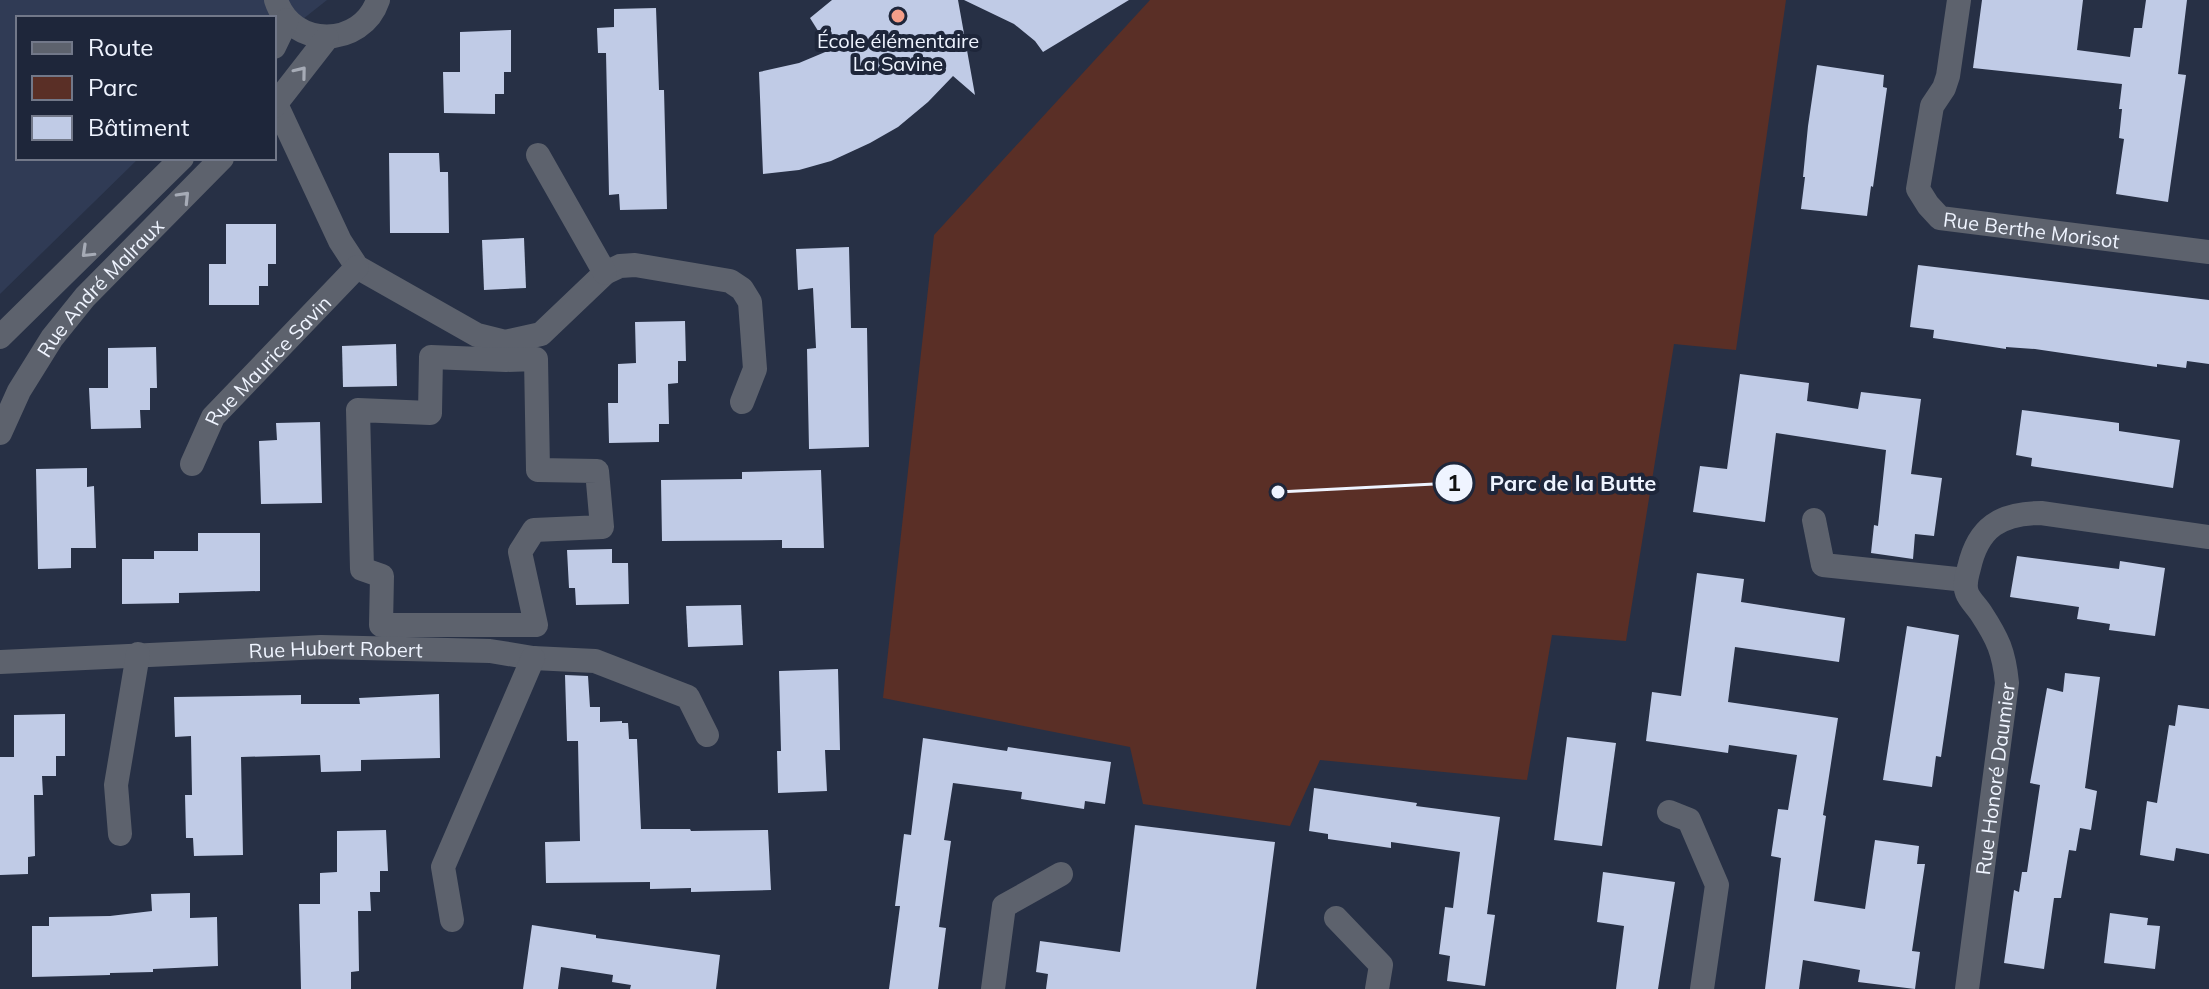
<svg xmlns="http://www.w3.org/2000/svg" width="2209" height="989" viewBox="0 0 2209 989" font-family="Mulish,sans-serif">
	<rect width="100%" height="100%" fill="#273045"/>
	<polygon fill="#303b55" points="0,0 327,0 274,42 274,18 18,18 18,158 139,158 0,294"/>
	<polygon fill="#5a2f26" points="1150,0 1786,0 1736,350 1674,344 1626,641 1552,635 1527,780 1320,760 1290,826 1143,804 1130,747 883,698 934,235"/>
	<g fill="#c0cbe6">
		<polygon points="832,0 958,0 975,95 953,76 928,102 898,127 870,143 831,161 799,170 763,174 759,72 799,63 830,50 810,18"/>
		<polygon points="964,0 1129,0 1043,52 1035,41 1014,24"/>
		<polygon points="1982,0 2083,0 2077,50 2130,57 2134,28 2142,28 2146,0 2187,0 2178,74 2186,75 2168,202 2116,194 2124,139 2119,138 2122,109 2119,109 2122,84 1973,68"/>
		<polygon points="656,8 659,90 664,90 667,209 620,210 619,194 609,195 606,53 598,53 597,28 614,27 614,9"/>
		<polygon points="511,30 511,72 504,72 504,94 495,94 495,114 444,113 443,72 460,72 460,32"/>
		<polygon points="1817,65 1884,75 1883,87 1887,88 1873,187 1871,186 1867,216 1801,209 1805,177 1803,177 1808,126"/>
		<polygon points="389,153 439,153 440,172 448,172 449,233 390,233"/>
		<polygon points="226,224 276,224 276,264 268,264 268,286 259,286 259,305 209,305 209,264 226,264"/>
		<polygon points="524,238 526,288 484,290 482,240"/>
		<polygon points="849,247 851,328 867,328 869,447 809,449 807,349 816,348 813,288 798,290 796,249"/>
		<polygon points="1918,265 2209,300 2209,364 2187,361 2186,368 2157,364 2157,367 2035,349 2006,347 2006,349 1933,338 1934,330 1910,327"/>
		<polygon points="685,321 686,361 678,361 678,383 668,384 669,424 659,424 659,442 609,443 608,403 618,403 618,364 636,363 635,322"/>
		<polygon points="396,344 397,386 343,387 342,346"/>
		<polygon points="156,347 157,388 150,388 150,410 140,410 141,428 91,429 89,388 108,388 108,348"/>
		<polygon points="1740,374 1809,383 1807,401 1858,409 1861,392 1921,399 1911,474 1942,478 1934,536 1915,534 1913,559 1871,553 1874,525 1878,526 1886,450 1776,433 1765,522 1693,512 1700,466 1727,469"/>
		<polygon points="2022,410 2119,423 2119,431 2180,440 2173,488 2031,466 2032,458 2016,455"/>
		<polygon points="320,422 322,503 261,504 259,441 277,440 276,423"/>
		<polygon points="87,468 87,487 94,486 96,548 71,548 71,568 38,569 36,469"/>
		<polygon points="821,470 824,548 782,548 782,540 662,541 661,480 742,479 742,472"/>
		<polygon points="198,533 260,533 260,591 179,593 179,603 122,604 122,559 154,559 154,551 198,551"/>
		<polygon points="612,549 612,563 628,563 629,604 576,605 575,588 569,588 567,550"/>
		<polygon points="2017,556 2119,569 2120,561 2165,568 2155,636 2109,630 2110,624 2077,619 2079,607 2010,597"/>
		<polygon points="1697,573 1744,579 1741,602 1845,618 1839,662 1735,647 1728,702 1838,718 1823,815 1826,816 1814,901 1865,909 1875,840 1919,846 1917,864 1925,864 1912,951 1920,952 1915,989 1858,982 1860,970 1803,960 1799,989 1765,989 1781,858 1771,856 1778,809 1788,810 1797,755 1729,745 1728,753 1646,741 1652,692 1681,696"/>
		<polygon points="741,605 743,645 688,647 686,606"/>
		<polygon points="1907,626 1959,635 1941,757 1936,756 1932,787 1883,780"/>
		<polygon points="838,669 840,750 825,750 827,791 778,793 777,751 781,751 779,671"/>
		<polygon points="2065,673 2100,677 2085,788 2097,791 2091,830 2080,828 2076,851 2069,850 2061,898 2054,898 2044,969 2004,963 2014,890 2019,892 2022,872 2027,872 2040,785 2030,783 2047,688 2063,692"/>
		<polygon points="565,675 588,676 590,707 600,707 600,722 622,721 622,723 628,723 629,739 637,739 641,829 690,829 691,831 768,830 771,890 691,892 691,888 650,889 650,882 546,883 545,842 580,841 578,741 567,741"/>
		<polygon points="439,694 440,758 361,760 361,771 321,772 320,755 241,757 243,855 194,856 193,838 186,838 185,795 192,795 191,736 175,737 174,697 301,695 301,704 360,704 359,698"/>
		<polygon points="2178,705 2209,709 2209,854 2176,848 2174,861 2140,855 2147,801 2157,803 2169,725 2175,726"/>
		<polygon points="65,714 65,756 56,756 56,776 42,776 43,795 34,795 35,856 28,857 28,874 0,875 0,757 14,757 14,715"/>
		<polygon points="1567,737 1616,743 1602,846 1554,840"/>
		<polygon points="923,738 1007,751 1008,747 1111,762 1105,804 1085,801 1084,809 1021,799 1022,792 953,783 944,840 951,841 939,927 946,928 938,989 889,989 900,906 895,906 904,834 911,835"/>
		<polygon points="1314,788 1417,803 1416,806 1500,817 1487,914 1495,915 1485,986 1447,981 1450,956 1439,954 1445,907 1453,908 1460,852 1391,842 1391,848 1328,839 1328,834 1309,831"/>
		<polygon points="1135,825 1275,842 1256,989 1046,989 1048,974 1036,972 1040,941 1120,952"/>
		<polygon points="386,830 388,871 380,871 380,892 370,892 371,911 358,911 359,971 351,972 351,989 301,989 299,904 320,904 320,873 337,872 337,831"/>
		<polygon points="1603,872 1675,882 1658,989 1616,989 1624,926 1597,922"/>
		<polygon points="190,893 190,918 217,917 218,966 153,969 153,972 110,973 110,975 32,977 32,926 49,926 49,917 110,916 152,911 151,894"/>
		<polygon points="2110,913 2148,918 2147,925 2160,926 2155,969 2104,963"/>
		<polygon points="532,925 596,935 596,938 720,955 716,989 630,989 631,985 612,982 613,975 561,967 558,989 523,989"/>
	</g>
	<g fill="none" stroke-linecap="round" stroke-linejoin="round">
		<g stroke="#5d626d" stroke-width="24">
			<path d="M276,0C292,49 362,48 378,0"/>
			<path id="s1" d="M1959,0L1948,76L1944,88L1932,106L1918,189L1928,205L1940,218L2209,252"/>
			<polyline points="274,47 287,20"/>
			<polyline points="276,104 340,241 357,267 477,335 505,342 541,334 605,273 620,266 635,265 730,281 742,289 750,302 755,369 742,402"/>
			<polyline points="274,106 327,38"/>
			<polyline points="538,155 605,273"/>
			<polyline points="0,337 182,158"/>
			<polygon points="431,357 506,360 536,359 538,470 597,471 602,527 534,530 520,552 536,625 381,625 382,576 362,569 358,410 430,413"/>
			<path id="s2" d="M0,433L19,391L52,338L85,297L222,158"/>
			<path id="s3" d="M192,464L213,417L357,267"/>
			<polyline points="1814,520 1823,565 1966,580"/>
			<path id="s4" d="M0,662L321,647L490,651L533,658L595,661L688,697L707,735"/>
			<polyline points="1669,812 1689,820 1717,885 1702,989"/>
			<polyline points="120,834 116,785 138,654"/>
			<polyline points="1336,918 1381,965 1377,989"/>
			<polyline points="452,920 443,867 533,658"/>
			<polyline points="993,989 1004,906 1061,874"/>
			<path id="s5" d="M1967,989L2007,683C2004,652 1998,639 1981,613C1977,607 1969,599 1967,593C1964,585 1967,575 1969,568C1978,527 2001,513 2041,513L2209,537"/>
		</g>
	</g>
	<defs><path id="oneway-chevron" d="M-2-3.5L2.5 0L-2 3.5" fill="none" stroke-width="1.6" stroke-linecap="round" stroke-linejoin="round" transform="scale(2)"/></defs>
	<g stroke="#a6abb6">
		<use href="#oneway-chevron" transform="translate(301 72) rotate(-51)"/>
		<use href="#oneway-chevron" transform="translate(184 197) rotate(-46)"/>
		<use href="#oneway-chevron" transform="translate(87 252) rotate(136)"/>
	</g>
	<circle fill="#f49e89" stroke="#1e263a" stroke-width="3" cx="898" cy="16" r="8"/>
	<g text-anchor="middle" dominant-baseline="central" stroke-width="8" stroke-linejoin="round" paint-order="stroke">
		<g font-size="20" fill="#eff4ff" stroke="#1e263a">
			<text x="898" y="40">École élémentaire<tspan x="898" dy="23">La Savine</tspan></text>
		</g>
		<g font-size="20" fill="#eff4ff" stroke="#1e263a">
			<text stroke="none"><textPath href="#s1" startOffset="324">Rue Berthe Morisot</textPath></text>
			<text stroke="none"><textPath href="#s2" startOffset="178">Rue André Malraux</textPath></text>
			<text stroke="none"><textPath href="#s3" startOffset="130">Rue Maurice Savin</textPath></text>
			<text stroke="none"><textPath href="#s4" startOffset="336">Rue Hubert Robert</textPath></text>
			<text stroke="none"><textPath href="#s5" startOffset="212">Rue Honoré Daumier</textPath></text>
		</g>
	</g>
	<path fill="none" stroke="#eff4ff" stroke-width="3" d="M1278 492L1454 483"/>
	<g fill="#eff4ff" stroke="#1e263a" stroke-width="3">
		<circle cx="1278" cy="492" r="8"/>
		<circle cx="1454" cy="483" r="20"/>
	</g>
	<g font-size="24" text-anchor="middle" font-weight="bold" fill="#111">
		<text x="1454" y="491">1</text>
	</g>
	<g font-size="22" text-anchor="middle" font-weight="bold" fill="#eff4ff" stroke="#1e263a" stroke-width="8" stroke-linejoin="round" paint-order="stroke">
		<text x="1573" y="491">Parc de la Butte</text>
	</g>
	<rect x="16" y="16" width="260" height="144" fill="#1e263a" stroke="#727889" stroke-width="2"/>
	<rect x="32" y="42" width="40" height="12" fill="#5d626d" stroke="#727889" stroke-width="2"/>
	<text x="88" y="56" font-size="24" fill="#eff4ff">Route</text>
	<rect x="32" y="76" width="40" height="24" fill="#5a2f26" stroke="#727889" stroke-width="2"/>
	<text x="88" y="96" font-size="24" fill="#eff4ff">Parc</text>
	<rect x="32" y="116" width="40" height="24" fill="#c0cbe6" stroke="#727889" stroke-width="2"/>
	<text x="88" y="136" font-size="24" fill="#eff4ff">Bâtiment</text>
</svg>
